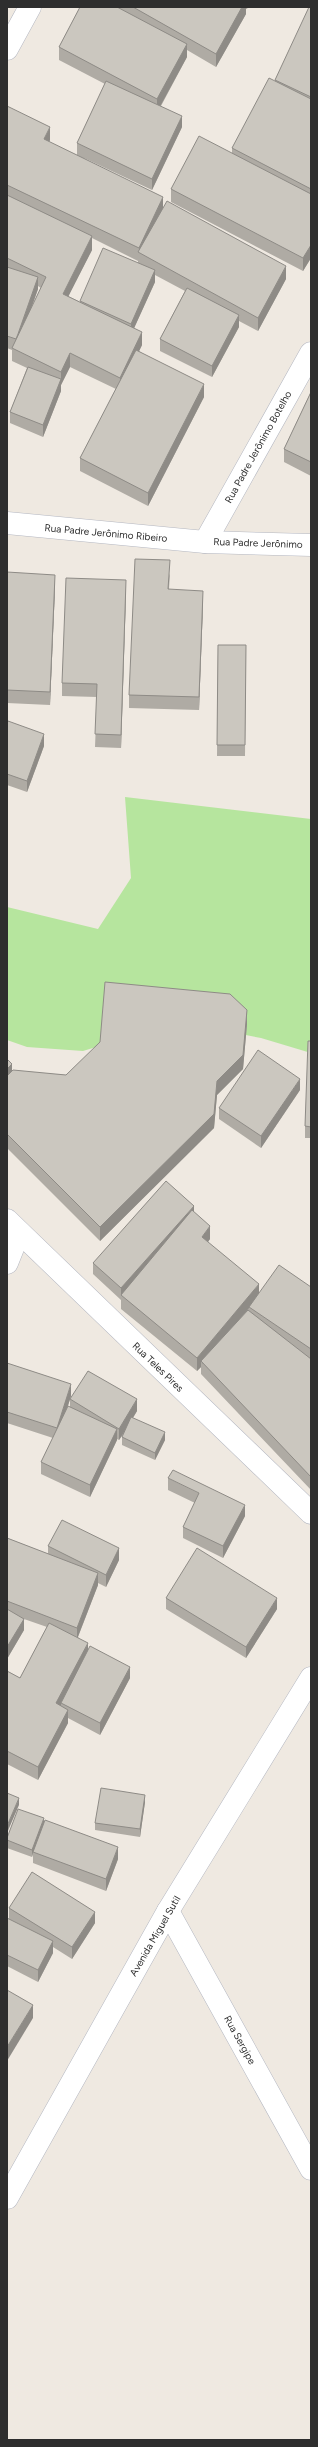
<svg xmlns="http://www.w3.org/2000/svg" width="318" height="2447" viewBox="0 0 318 2447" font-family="Figtree,sans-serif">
	<rect width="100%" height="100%" fill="#efe9e1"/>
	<polygon fill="#b6e59e" points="125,797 311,819 311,1053 261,1038 178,1022 83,1051 27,1047 7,1040 7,907 98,929 131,878"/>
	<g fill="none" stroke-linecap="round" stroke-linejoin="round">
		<g stroke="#b4b7c1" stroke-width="23">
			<g id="minor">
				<polyline points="7,49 30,7"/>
				<polyline points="7,523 205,542 311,545"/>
				<polyline points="205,542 311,353"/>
				<polyline points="7,1263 19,1233"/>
				<polyline points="168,1911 311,2169"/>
			</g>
		</g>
		<g stroke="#b4b7c1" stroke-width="23">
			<polyline id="tertiary" points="7,1220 311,1513"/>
		</g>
		<g stroke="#b4b7c1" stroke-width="23">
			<polyline id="secondary" points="7,2198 168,1911 311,1678"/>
		</g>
		<use href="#minor" stroke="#fff" stroke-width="22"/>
		<use href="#tertiary" stroke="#fff" stroke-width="22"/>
		<use href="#secondary" stroke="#fff" stroke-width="22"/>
	</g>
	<g fill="#afaba4" fill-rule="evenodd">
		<path d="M80,7H248L247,9H246V14L216,67L187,50V57L161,106L182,127L152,190L84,158L163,207L286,279L258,331L239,321V327L212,377L160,351V339L185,291L155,275V282L134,328L142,345L139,351L204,397L148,506L80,471V458L116,389L70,367L61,385V391L43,437L10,423V412L27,368L12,361V350L7,348V106L50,140L49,142L77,155V143L105,84L59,60V47ZM92,238L138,261V263L80,301V302L68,296L92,250ZM38,286L41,288L31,309L38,289Z"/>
		<polygon points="311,7 311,258 303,271 171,202 171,189 232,153 232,148 275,81 275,80"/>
		<polygon points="311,392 311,476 284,462 284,449"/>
		<polygon points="7,572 55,588 50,705 7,703"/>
		<polygon points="170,573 169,589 203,604 199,710 129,708 129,695"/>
		<polygon points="126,593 121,748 95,747 97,697 62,696 62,683"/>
		<polygon points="218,645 246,645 245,756 217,756"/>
		<polygon points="7,724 44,746 27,792 7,785"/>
		<polygon points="247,1024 243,1069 217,1095 214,1128 100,1241 7,1148 7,1059 12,1071 66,1075"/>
		<polygon points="311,1041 311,1138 305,1138 305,1126"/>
		<polygon points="300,1090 261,1148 219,1119 219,1108"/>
		<polygon points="194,1213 210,1239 208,1242 259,1294 311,1287 311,1490 201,1374 201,1367 197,1371 121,1309 121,1300 93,1274 93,1263"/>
		<polygon points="7,1363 71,1396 67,1409 70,1408 70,1399 137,1411 133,1418 165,1440 155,1460 122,1445 122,1437 125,1432 119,1440 117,1439 117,1440 90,1497 41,1474 41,1462 53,1438 7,1423"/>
		<polygon points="168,1478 245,1516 223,1558 183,1538 183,1527 195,1503 168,1490"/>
		<polygon points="7,1538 48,1554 48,1546 119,1560 106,1587 98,1583 98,1585 78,1637 88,1651 130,1678 100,1735 68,1718 68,1723 38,1780 7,1764 7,1671 20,1678 47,1627 24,1619 24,1630 7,1659"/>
		<polygon points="166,1598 277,1609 246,1658 166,1609"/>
		<polygon points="145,1802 140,1837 95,1830 95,1823"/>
		<polygon points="44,1823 118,1859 106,1891 33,1863 33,1854 32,1857 7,1848 7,1838"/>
		<polygon points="9,1908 95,1923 72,1959 53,1947 53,1953 38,1982 7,1966 7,1918 9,1920"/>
	</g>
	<g fill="#8e8b86">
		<polygon points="242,7 246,7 246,14 216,67 216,54"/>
		<polygon points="187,44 187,57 157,112 157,99"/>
		<polygon points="182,116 182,127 152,190 152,179"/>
		<polygon points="50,127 50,140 44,152 44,139"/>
		<polygon points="163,197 163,210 139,253 139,248"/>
		<polygon points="92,236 92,250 63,307 63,294"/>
		<polygon points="311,245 311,258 303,271 303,258"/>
		<polygon points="286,266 286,279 258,331 258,318"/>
		<polygon points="155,270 155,282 131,335 131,324"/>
		<polygon points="38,277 38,289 16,351 16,340"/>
		<polygon points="239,315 239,327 212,377 212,366"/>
		<polygon points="142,332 142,345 120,391 120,378"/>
		<polygon points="70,353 70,367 61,385 61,391 43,437 43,425 61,379 61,372"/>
		<polygon points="204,384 204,397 148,506 148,493"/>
		<polygon points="55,575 55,588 50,705 50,692"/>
		<polygon points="126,580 126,593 121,748 121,735"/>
		<polygon points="203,591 203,604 199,710 199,697"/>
		<polygon points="44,734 44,746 27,792 27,781"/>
		<polygon points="247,1010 247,1024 243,1069 217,1095 214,1128 100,1241 100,1227 217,1081"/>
		<polygon points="12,1064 12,1076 7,1081 7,1069"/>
		<polygon points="300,1079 300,1090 261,1148 261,1136"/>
		<polygon points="194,1206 194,1217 121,1295 121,1288"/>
		<polygon points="210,1226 210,1239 202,1250 202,1237"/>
		<polygon points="259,1284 259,1297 249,1307 249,1308 203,1364 201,1361 201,1367 197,1371 197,1358"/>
		<polygon points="71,1384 71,1396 57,1440 57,1428"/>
		<polygon points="137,1399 137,1411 119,1440 119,1429"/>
		<polygon points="117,1429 117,1440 90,1497 90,1485"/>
		<polygon points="165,1432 165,1440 155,1460 155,1453"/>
		<polygon points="245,1505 245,1516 223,1558 223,1546"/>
		<polygon points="119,1548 119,1560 106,1587 106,1575"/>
		<polygon points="98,1573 98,1585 77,1639 77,1628"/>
		<polygon points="277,1598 277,1609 246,1658 246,1647"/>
		<polygon points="24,1619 24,1630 7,1659 7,1647"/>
		<polygon points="88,1643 88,1656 61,1703 61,1707 56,1703"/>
		<polygon points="130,1667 130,1678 100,1735 100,1723"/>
		<polygon points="68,1710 68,1723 38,1780 38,1767"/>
		<polygon points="145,1795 145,1802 140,1837 140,1829"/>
		<polygon points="19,1798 19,1805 7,1833 7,1826"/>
		<polygon points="44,1818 44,1826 33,1852 32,1857 32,1850"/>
		<polygon points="118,1847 118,1859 106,1891 106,1879"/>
		<polygon points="95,1912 95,1923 72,1959 72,1947"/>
		<polygon points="53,1941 53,1953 38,1982 38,1970"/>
		<polygon points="33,2005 33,2018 7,2061 7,2047"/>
	</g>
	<g fill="#cbc7bf" stroke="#8e8b86">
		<polygon points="80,7 117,7 187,44 157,99 59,47"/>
		<polygon points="133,7 242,7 216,54"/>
		<polygon points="309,7 311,7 311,97 275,80"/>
		<polygon points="269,78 311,99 311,189 232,148"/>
		<polygon points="106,81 182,116 152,179 77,143"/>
		<polygon points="7,106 50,127 44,139 163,197 139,248 7,185"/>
		<polygon points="199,136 311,194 311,245 303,258 171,189"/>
		<polygon points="7,195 92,236 63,294 142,332 120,378 70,353 61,372 12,348 46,277 7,258"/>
		<polygon points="167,201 286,266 258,318 138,252"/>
		<polygon points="103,248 155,270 131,324 80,301"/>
		<polygon points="7,267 38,277 18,334 16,339 7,336"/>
		<polygon points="187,288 239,315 212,366 160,339"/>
		<polygon points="136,350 204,384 148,493 80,458"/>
		<polygon points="28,367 61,379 43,425 10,412"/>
		<polygon points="311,392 311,462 284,449"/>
		<polygon points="135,559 170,560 168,589 203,591 199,697 129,695"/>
		<polygon points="7,572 55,575 50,692 7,690"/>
		<polygon points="66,578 126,580 121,735 95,734 97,684 62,683"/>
		<polygon points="218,645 246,645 245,745 217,745"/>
		<polygon points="8,721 44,734 27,781 7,774 7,724"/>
		<polygon points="105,982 230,994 247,1010 243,1055 217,1081 214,1114 100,1227 7,1134 7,1076 13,1070 66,1075 100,1042"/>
		<polygon points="308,1041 311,1041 311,1127 305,1126"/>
		<polygon points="258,1050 300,1079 261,1136 219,1108"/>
		<polygon points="7,1059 12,1064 7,1069"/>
		<polygon points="166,1181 194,1206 121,1288 93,1263"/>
		<polygon points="192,1210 210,1226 202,1237 259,1284 197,1358 121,1295"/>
		<polygon points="279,1265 311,1287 311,1349 249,1307"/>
		<polygon points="248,1310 311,1359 311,1477 201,1361"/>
		<polygon points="7,1363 71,1384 57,1428 7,1412"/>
		<polygon points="88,1371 137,1399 119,1429 70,1399"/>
		<polygon points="68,1406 117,1429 90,1485 41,1462"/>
		<polygon points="131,1417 165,1432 155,1453 122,1437"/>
		<polygon points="173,1470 245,1505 223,1546 183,1527 199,1493 168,1478"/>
		<polygon points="62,1520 119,1548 106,1575 48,1546"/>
		<polygon points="7,1538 98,1573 77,1628 7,1601"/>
		<polygon points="197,1548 277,1598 246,1647 166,1598"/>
		<polygon points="7,1609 24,1619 7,1647"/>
		<polygon points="49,1623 88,1643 56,1703 68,1710 38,1767 7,1751 7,1671 20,1678"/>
		<polygon points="90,1646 130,1667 100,1723 61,1703"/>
		<polygon points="101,1788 145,1795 140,1829 95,1823"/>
		<polygon points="7,1793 19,1798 7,1826"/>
		<polygon points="18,1809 44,1818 32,1850 7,1840 7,1838"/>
		<polygon points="45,1820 118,1847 106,1879 33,1852"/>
		<polygon points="32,1872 95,1912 72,1947 9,1908"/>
		<polygon points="7,1918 53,1941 38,1970 7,1955"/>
		<polygon points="7,1990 33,2005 7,2047"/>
	</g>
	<g text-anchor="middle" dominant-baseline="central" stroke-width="4" stroke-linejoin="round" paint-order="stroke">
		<g font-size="10" fill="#2e2e2e" stroke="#fff">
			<text transform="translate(258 447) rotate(-61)">Rua Padre Jerônimo Botelho</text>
			<text transform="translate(106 533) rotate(5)">Rua Padre Jerônimo Ribeiro</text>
			<text transform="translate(258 543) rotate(2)">Rua Padre Jerônimo</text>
			<text transform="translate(158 1367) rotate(44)">Rua Teles Pires</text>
			<text transform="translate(155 1936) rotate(-60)">Avenida Miguel Sutil</text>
			<text transform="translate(240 2040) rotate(61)">Rua Sergipe</text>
		</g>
	</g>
	<rect width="318" height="2447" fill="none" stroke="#2e2e2e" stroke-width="16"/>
</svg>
